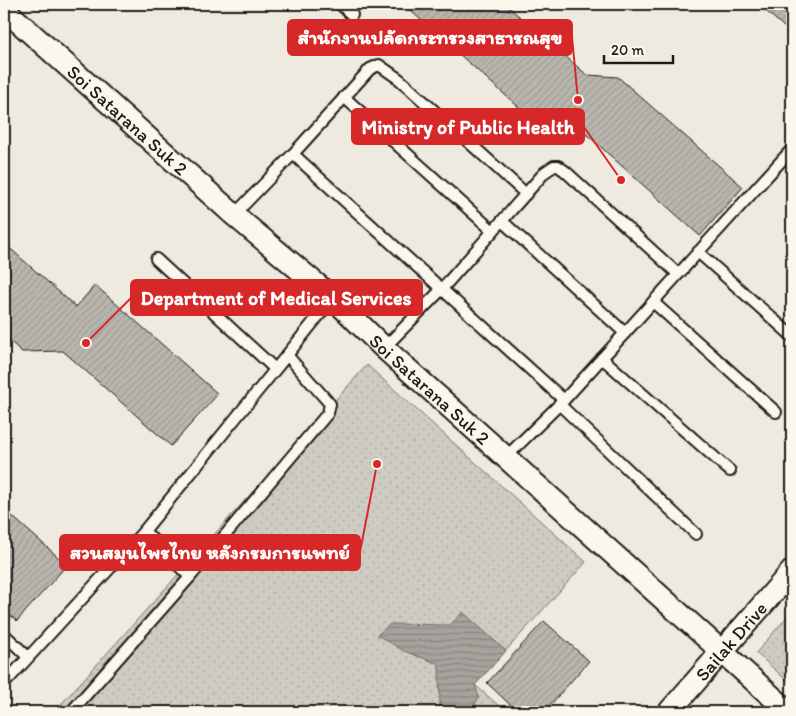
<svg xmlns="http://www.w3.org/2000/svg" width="796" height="716" viewBox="0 0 796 716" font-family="Itim,'Playpen Sans Thai',sans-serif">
	<defs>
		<pattern id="grass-dots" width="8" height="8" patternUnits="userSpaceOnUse" patternTransform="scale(1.25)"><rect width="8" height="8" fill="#ceccc2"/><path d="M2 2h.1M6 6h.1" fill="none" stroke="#b0afa6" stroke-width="1.8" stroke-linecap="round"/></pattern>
		<pattern id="water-rules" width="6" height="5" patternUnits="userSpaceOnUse" patternTransform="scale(1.25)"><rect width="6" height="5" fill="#a6a39d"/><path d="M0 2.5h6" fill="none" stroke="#86847f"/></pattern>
		<pattern id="building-hatch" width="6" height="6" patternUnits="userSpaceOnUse" patternTransform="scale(1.25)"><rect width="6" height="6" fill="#b9b6af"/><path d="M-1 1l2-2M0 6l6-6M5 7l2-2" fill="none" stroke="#9e9c96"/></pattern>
	</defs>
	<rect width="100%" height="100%" fill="#eeeadf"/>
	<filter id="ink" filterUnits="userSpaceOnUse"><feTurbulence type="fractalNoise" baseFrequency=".02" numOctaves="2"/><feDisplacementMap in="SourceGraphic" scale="10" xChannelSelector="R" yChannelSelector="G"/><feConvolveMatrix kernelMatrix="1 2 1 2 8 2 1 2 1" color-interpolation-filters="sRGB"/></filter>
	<g filter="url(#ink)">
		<g fill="url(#grass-dots)" stroke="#75746f">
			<polygon points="367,365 586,562 475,685 506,712 54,712"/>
			<polygon points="792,611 792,685 756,653"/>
		</g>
		<polygon fill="url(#water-rules)" stroke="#6f6d69" points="463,612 506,651 475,685 479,697 471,712 440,712 439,664 404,651 377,635 390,624 450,625"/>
		<g fill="url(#building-hatch)" stroke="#1c1c1c">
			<polygon points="403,4 505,4 587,75 618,77 743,187 700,236 575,124 559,143"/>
			<polygon points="758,4 792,4 792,34"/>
			<polygon points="4,243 76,307 95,285 218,394 171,446 63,351 22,352 4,336"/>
			<polygon points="4,509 67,565 17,621 4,610"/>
			<polygon points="544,621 589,661 544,712 518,712 487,683"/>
		</g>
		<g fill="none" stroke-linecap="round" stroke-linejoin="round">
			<g stroke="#1c1c1c" stroke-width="14">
				<g id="service">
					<polyline points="340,4 352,15"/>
					<polyline points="344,97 493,231"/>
					<polyline points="293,154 564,400"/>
					<polyline points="234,215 293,154 370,69 379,65 399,79 526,194"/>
					<polyline points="502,221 625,333"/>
					<polyline points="698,252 792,336"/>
					<polyline points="156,259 275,369"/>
					<polyline points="653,302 776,412"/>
					<polyline points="384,348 441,290 545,172 554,166 558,166 565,171 678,274"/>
					<polyline points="287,355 333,298"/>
					<polyline points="602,358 730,471"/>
					<polyline points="559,404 696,534"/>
					<polyline points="506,457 564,400 792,149"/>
					<polyline points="144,531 190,577"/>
					<polyline points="4,634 28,657"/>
					<polyline points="4,684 144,531 287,355 330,404 328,413 190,577 71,712"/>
				</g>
			</g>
			<g stroke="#1c1c1c" stroke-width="25">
				<g id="minor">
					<path id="s1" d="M4,9L234,215L333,298L384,348L789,712"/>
					<path id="s2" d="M669,712L792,571"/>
				</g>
			</g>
			<use href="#service" stroke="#fbf7ec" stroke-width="10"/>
			<use href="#minor" stroke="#fbf7ec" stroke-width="21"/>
		</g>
	</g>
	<g text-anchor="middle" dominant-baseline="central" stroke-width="4.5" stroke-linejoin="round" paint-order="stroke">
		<g font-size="19" fill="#1c1c1c" stroke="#fbf7ec">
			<text stroke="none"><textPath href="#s1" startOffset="166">Soi Satarana Suk 2</textPath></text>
			<text stroke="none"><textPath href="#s1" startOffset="571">Soi Satarana Suk 2</textPath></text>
			<text stroke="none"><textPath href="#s2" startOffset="94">Sailak Drive</textPath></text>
		</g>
	</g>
	<path fill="none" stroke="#d62828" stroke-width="2" d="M578 100L572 37M621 180L584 127M86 343L131 298M377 464L360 552"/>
	<g fill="#d62828" stroke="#fbf7ec" stroke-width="2">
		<circle cx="578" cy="100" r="5"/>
		<circle cx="621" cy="180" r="5"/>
		<circle cx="86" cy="343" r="5"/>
		<circle cx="377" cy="464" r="5"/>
	</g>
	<g fill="#d62828" stroke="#d62828" stroke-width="2">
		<rect x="288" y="20" width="284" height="35" rx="5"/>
		<rect x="352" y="109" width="232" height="35" rx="5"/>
		<rect x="131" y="280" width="291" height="35" rx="5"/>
		<rect x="60" y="535" width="300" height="35" rx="5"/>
	</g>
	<g font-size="20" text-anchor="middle" font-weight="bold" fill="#fff">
		<text x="430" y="44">สำนักงานปลัดกระทรวงสาธารณสุข</text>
		<text x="468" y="134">Ministry of Public Health</text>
		<text x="276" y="305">Department of Medical Services</text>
		<text x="210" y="559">สวนสมุนไพรไทย หลังกรมการแพทย์</text>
	</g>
	<rect width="796" height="716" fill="none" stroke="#fbf7ec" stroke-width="20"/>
	<rect x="10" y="10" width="776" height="696" fill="none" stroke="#1c1c1c" stroke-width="2" filter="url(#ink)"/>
	<path d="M604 55v8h69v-8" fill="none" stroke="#1c1c1c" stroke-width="2.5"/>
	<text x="611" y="55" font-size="15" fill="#1c1c1c" stroke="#fbf7ec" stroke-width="4" paint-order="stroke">20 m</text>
</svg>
